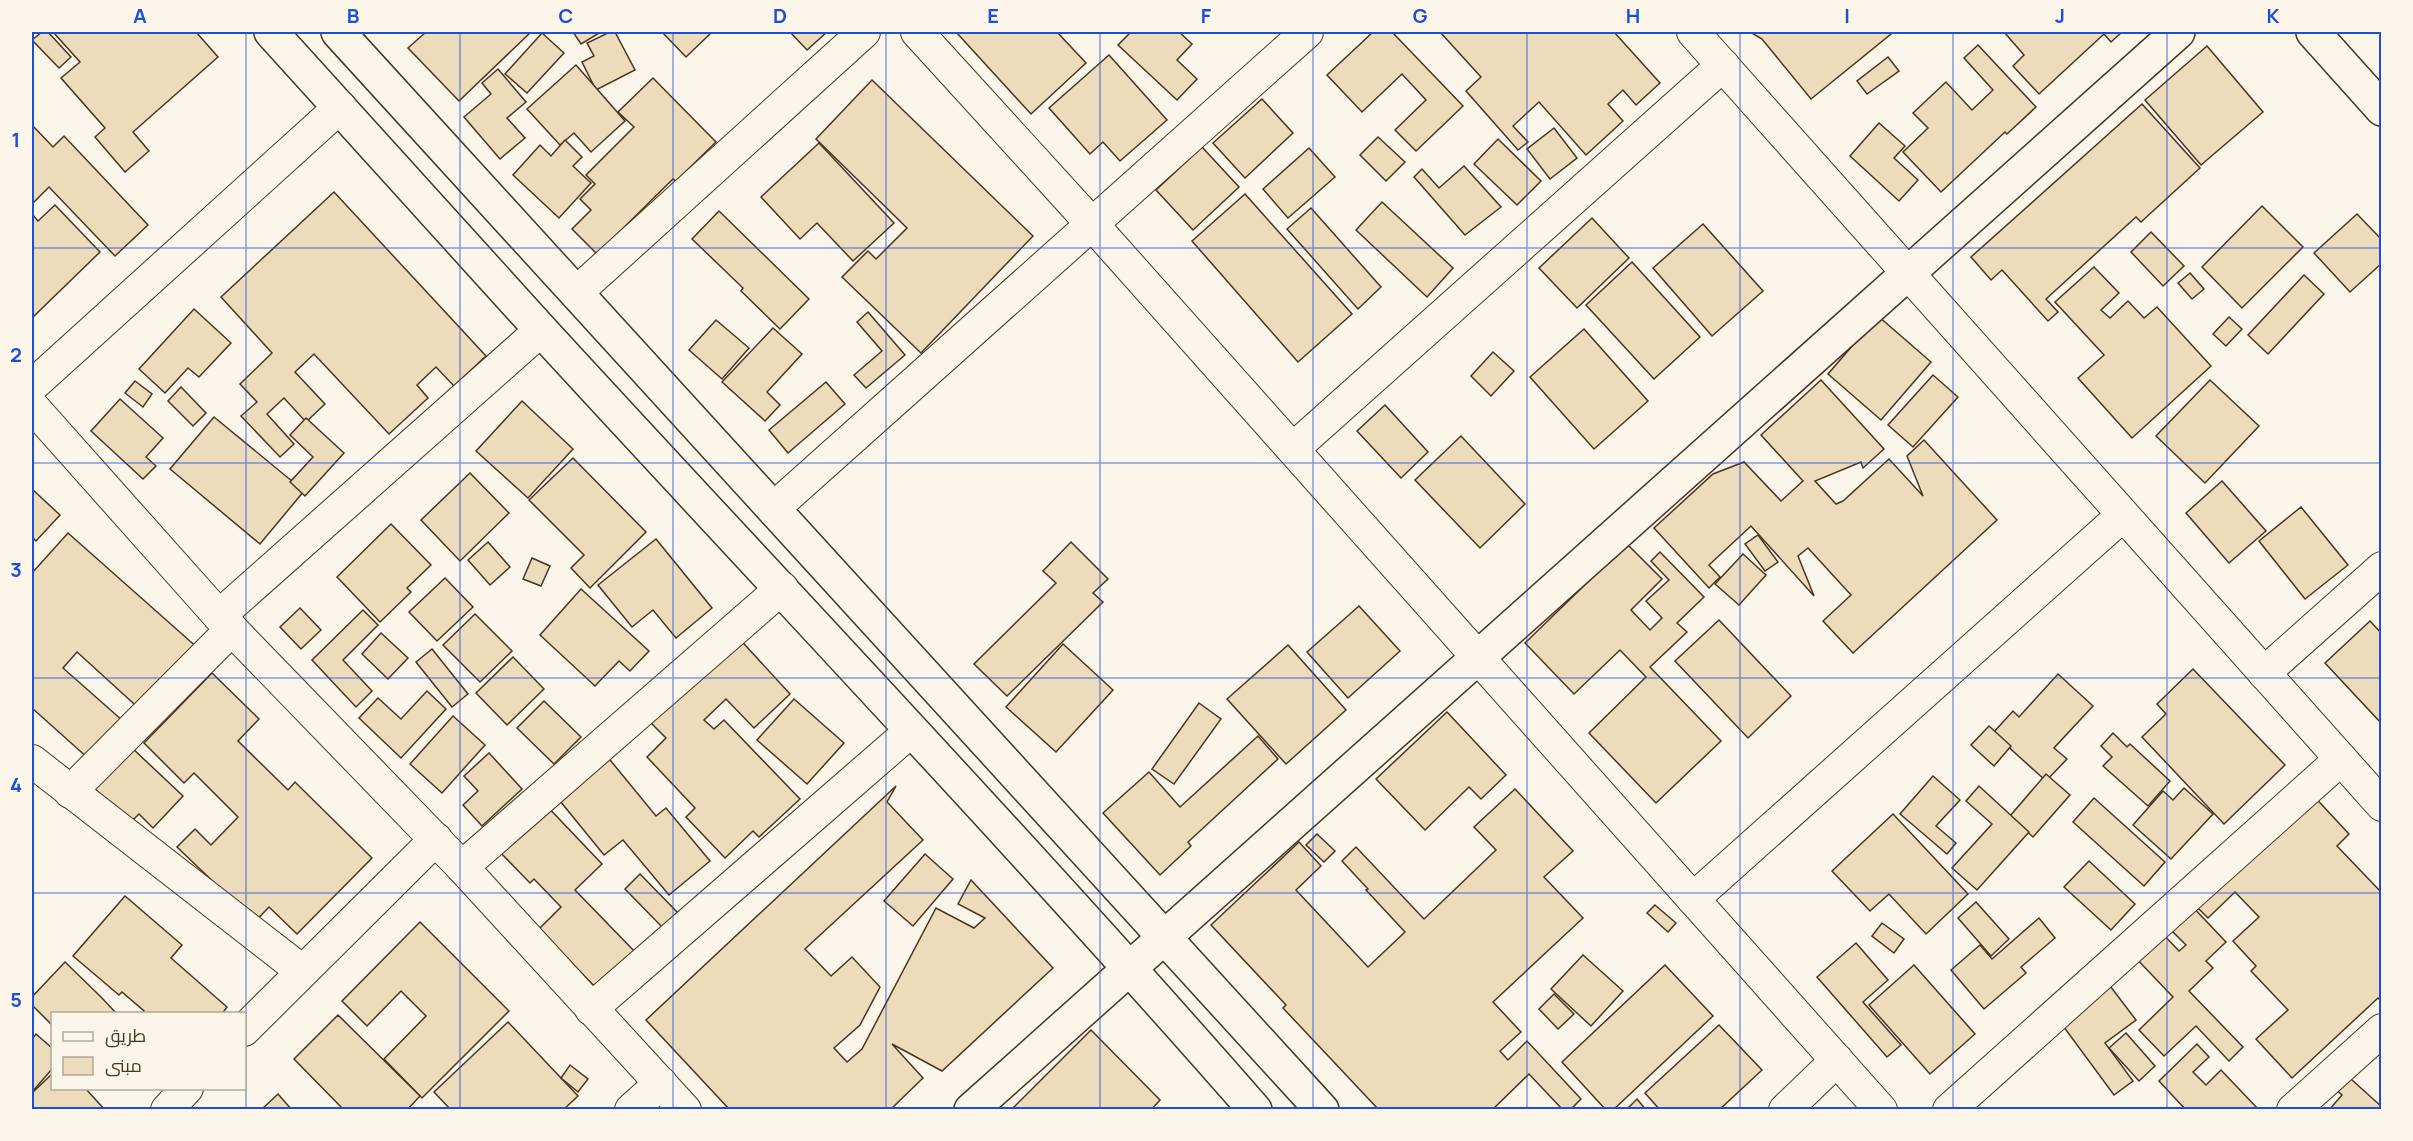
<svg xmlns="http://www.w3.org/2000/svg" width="2413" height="1141" viewBox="0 0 2413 1141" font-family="Manrope,Cairo,sans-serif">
	<rect width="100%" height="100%" fill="#fbf6e9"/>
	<g fill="#ecdcbc" stroke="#4a3520" stroke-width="1.5">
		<polygon points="42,32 48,32 71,57 59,68 32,40"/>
		<polygon points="53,32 196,32 218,57 133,132 149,151 125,172 95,137 105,128 61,78 80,62"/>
		<polygon points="426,32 531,32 459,101 408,48"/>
		<polygon points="573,32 601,32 581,44"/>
		<polygon points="610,32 615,32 635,70 596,90 582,62 594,56 587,43"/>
		<polygon points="662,32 712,32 686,57"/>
		<polygon points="790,32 827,32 807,50"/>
		<polygon points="956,32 1057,32 1086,63 1031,114"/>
		<polygon points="1131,32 1179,32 1192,44 1177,60 1197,79 1177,100 1118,45"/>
		<polygon points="1373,32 1392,32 1463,106 1416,151 1395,130 1426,100 1402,74 1362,112 1327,75"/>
		<polygon points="1440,32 1614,32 1660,83 1636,105 1623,90 1608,104 1623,121 1586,155 1539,102 1513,126 1528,142 1518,150 1466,91 1481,77"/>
		<polygon points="1750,32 1888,32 1891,34 1811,99 1762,39"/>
		<polygon points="2004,32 2122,32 2111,42 2104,34 2039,94 2013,66 2024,55"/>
		<polygon points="542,33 564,53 527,93 505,74"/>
		<polygon points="1978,45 2036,107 2007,134 2005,132 1941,192 1903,152 1928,128 1913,113 1946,82 1972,110 1993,90 1964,58"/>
		<polygon points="2207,46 2263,112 2201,165 2145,100"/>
		<polygon points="1109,55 1167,120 1120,161 1103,142 1090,154 1049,108"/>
		<polygon points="1888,57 1899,71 1867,94 1857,81"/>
		<polygon points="576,65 625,121 591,152 574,133 560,145 527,109"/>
		<polygon points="498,69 526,102 507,118 525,138 500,159 464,117 491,94 482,83"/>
		<polygon points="653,78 716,142 676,181 673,179 597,254 572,229 591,210 580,199 595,184 586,175 634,127 618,112"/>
		<polygon points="872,80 1033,236 921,353 842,277 868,251 876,259 907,228 816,139"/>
		<polygon points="1262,99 1293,133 1245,178 1213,143"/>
		<polygon points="2142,104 2200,168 2141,222 2136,217 2046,299 2058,312 2048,321 2002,270 1991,280 1971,257"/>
		<polygon points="1879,123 1905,146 1894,158 1918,180 1899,201 1850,156"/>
		<polygon points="32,125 53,147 64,136 148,225 115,256 49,187 32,204"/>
		<polygon points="1554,128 1577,158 1550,179 1527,149"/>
		<polygon points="1378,137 1405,162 1386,181 1360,155"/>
		<polygon points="1498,139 1541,181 1517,205 1474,164"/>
		<polygon points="565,140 582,157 573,166 591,183 559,218 513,175 540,145 551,156"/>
		<polygon points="819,143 894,223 853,261 817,223 800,239 761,197"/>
		<polygon points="1202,147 1239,187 1193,230 1156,190"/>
		<polygon points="1309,148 1335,177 1288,218 1263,189"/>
		<polygon points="1464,166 1501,207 1465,235 1414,177 1422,169 1439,188"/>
		<polygon points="334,192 486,356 454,386 436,367 417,385 428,398 389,434 314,354 295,372 325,404 306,422 284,398 267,414 294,444 280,457 241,416 257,402 240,384 272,353 221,297"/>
		<polygon points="1245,194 1352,314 1298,362 1192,241"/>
		<polygon points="1382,202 1453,268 1427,297 1356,230"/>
		<polygon points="55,205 100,252 32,318 32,214 38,221"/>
		<polygon points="2262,206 2303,247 2242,308 2202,267"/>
		<polygon points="1311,208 1381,287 1358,309 1287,229"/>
		<polygon points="719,211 809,299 780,329 741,291 743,288 692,239"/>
		<polygon points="2357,214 2382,240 2382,263 2350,292 2314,253"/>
		<polygon points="1592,218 1629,258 1577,308 1539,268"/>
		<polygon points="1703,224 1763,291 1712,336 1653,268"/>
		<polygon points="2151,232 2184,266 2163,286 2131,252"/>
		<polygon points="1632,262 1700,337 1654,379 1586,305"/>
		<polygon points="2094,267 2119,293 2101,310 2110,318 2128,301 2144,318 2157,307 2211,366 2132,438 2078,378 2104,355 2055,302"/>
		<polygon points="2190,273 2204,289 2192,299 2178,283"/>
		<polygon points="2304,275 2324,294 2268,354 2248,335"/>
		<polygon points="194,309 231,343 199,377 188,368 165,393 139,369"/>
		<polygon points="868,312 905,355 866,388 854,375 882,351 857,322"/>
		<polygon points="1878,316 1931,362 1881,420 1828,374"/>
		<polygon points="2229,317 2242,329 2226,346 2213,334"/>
		<polygon points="716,320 749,348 722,379 689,350"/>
		<polygon points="773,328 802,354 767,392 780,405 765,421 722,382"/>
		<polygon points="1584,329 1648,401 1594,449 1530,377"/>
		<polygon points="1493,352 1514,371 1491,396 1471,376"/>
		<polygon points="1933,375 1958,397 1913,447 1888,425"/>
		<polygon points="1821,380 1884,449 1863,468 1861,462 1815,481 1836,504 1843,501 1889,459 1923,496 1907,456 1924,440 1997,520 1853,653 1823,621 1851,595 1808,548 1798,556 1814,596 1751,526 1709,565 1720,577 1709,588 1654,528 1713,474 1744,462 1781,501 1803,481 1761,435"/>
		<polygon points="2210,380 2259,426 2205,483 2156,436"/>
		<polygon points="135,381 152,394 143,407 125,393"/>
		<polygon points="826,382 845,404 788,453 769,430"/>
		<polygon points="181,387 206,413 193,426 168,401"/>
		<polygon points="120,399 163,438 146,457 156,466 143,479 91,431"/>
		<polygon points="522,401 573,449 528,498 476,451"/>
		<polygon points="1385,405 1428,452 1401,478 1357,431"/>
		<polygon points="214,417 304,491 260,544 170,469"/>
		<polygon points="306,418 344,453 305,496 290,482 313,457 290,435"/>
		<polygon points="1461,436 1525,504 1480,548 1415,480"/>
		<polygon points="573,458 646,532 590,588 571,568 584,555 529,500"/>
		<polygon points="470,473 509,513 460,561 421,520"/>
		<polygon points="2222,481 2266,531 2229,563 2186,513"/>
		<polygon points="32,489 60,515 36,541 32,537"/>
		<polygon points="2301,507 2348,565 2305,599 2259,541"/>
		<polygon points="391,524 431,565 407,588 411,592 380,622 337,577"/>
		<polygon points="68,533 200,650 144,713 77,652 63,668 123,721 89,759 32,708 32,570 33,572"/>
		<polygon points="1758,535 1778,562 1765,571 1745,544"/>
		<polygon points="656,539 712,608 676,638 653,610 632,627 598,585"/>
		<polygon points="488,542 510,567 490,585 468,560"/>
		<polygon points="1071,542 1108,579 1093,593 1103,602 1007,696 974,664 1056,583 1043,571"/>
		<polygon points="1627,544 1662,579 1631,610 1650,630 1662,618 1646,601 1669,580 1651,561 1660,552 1704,597 1677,623 1687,632 1650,667 1721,741 1656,803 1589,733 1646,677 1620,650 1574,694 1525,643"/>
		<polygon points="1743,554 1766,575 1739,605 1715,584"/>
		<polygon points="532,558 550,566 541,586 523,579"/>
		<polygon points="445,578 473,607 437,641 409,612"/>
		<polygon points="581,589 649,651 630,671 619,661 595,686 540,635"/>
		<polygon points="1359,606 1400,651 1348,698 1307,652"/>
		<polygon points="300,608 321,630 301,649 280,627"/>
		<polygon points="363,610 378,625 343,660 372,691 356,707 312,660"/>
		<polygon points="475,614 512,651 480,682 443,645"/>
		<polygon points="1719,620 1791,696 1748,738 1675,661"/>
		<polygon points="2370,621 2382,634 2382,724 2325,663"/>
		<polygon points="381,633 408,658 388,679 362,654"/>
		<polygon points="734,633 790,694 754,728 726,699 704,720 714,729 724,720 800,799 759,837 753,831 725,858 686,817 695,808 647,757 666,738 645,717"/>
		<polygon points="1063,644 1113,690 1056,752 1006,707"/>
		<polygon points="1288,645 1346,710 1286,764 1227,699"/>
		<polygon points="432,649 468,694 452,707 416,662"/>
		<polygon points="513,657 544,689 507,725 476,693"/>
		<polygon points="2193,669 2285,765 2224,824 2142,737 2166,714 2157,704"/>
		<polygon points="212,673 259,719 238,741 288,790 295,782 372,858 297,934 269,907 242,935 226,894 177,847 195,829 211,845 238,817 194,773 184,783 144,743"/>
		<polygon points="2058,674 2093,706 2054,748 2067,759 2046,781 1993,733 2013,711 2019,717"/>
		<polygon points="427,691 446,709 401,758 359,718 378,698 401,719"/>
		<polygon points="794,699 844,743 807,784 757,740"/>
		<polygon points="544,701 581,737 554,764 517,728"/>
		<polygon points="1199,703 1221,719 1174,784 1152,769"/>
		<polygon points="1447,712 1506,775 1481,799 1469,787 1425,830 1376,779"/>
		<polygon points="453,716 485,745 442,793 410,764"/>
		<polygon points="1989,726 2011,746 1994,766 1971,745"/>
		<polygon points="2113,733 2127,747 2130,744 2170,781 2148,806 2103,766 2112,757 2101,746"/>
		<polygon points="1258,736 1278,759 1188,842 1191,846 1160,875 1103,813 1149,772 1180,807"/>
		<polygon points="131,747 183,796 153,828 139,814 130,823 93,787"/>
		<polygon points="489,753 522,789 482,826 463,805 478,791 464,776"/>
		<polygon points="606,755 656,816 666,808 710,861 669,895 623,840 604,855 556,796"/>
		<polygon points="2046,774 2070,795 2033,837 2010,816"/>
		<polygon points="1933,776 1960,800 1936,826 1956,843 1947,854 1900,814"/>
		<polygon points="896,786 887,802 923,840 805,949 831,976 852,957 880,987 860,1025 834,1048 847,1062 862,1049 936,908 974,928 985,918 958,904 971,880 1053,968 942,1071 892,1044 923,1078 890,1110 730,1110 646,1020"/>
		<polygon points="1979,786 2029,832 1977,890 1952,868 1992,824 1966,801"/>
		<polygon points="2184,788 2213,814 2171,859 2133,825 2163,791 2173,800"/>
		<polygon points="1515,789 1573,851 1544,877 1583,918 1493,1002 1521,1032 1500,1051 1508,1060 1527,1041 1581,1099 1570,1110 1563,1110 1529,1074 1492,1110 1379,1110 1283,1008 1286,1005 1211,925 1299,842 1321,866 1296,890 1368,967 1405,932 1366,890 1368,889 1342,861 1356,847 1424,919 1496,850 1474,827"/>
		<polygon points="2309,791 2349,834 2337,846 2382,893 2382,1002 2378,998 2292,1078 2256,1039 2288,1010 2251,971 2256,966 2233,941 2259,917 2235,892 2208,918 2191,901"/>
		<polygon points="2094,798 2165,862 2144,886 2073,822"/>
		<polygon points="543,802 602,864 575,890 638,955 600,992 539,929 561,907 534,879 530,883 496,848"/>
		<polygon points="1893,814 1968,894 1926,934 1889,894 1870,911 1832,871"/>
		<polygon points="1317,834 1335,851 1324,862 1306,845"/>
		<polygon points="925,854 953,879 913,926 884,901"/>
		<polygon points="2089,861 2135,904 2111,930 2064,887"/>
		<polygon points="640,874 679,914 664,929 625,889"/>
		<polygon points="125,896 182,945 171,958 227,1007 222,1014 142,1014 144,1011 122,992 119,995 73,956"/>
		<polygon points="1976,902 2009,939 1991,956 1958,918"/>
		<polygon points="2188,902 2226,942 2206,961 2213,968 2189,991 2243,1047 2229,1061 2196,1026 2164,1056 2139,1030 2173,997 2132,954 2158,929 2179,951 2186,945 2165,924"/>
		<polygon points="1655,905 1676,923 1668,932 1647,913"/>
		<polygon points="2039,918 2055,938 2021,967 2026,973 1984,1009 1951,970 1980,945 1992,959"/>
		<polygon points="420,922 509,1011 422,1098 384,1059 426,1016 401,991 367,1026 342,1001"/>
		<polygon points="1882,923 1904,939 1894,953 1872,936"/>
		<polygon points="1856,943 1888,980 1863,1002 1901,1045 1887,1057 1817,977"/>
		<polygon points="1583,955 1623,991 1591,1026 1551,989"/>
		<polygon points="65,962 101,997 117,1014 52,1014 52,1025 32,1005 32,997"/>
		<polygon points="1665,965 1713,1016 1613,1110 1606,1110 1562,1062"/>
		<polygon points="1914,965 1975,1034 1930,1074 1869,1005"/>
		<polygon points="2104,978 2136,1020 2105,1043 2133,1081 2114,1095 2055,1015"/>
		<polygon points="1554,994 1574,1014 1558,1029 1539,1009"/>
		<polygon points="338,1015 420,1096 407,1110 344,1110 294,1059"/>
		<polygon points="508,1022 578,1096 563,1110 451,1110 434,1092"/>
		<polygon points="1719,1025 1762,1070 1719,1110 1660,1110 1645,1093"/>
		<polygon points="1091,1030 1160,1100 1151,1110 1011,1110"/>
		<polygon points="2126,1033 2155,1066 2139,1081 2109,1048"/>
		<polygon points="36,1034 52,1048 52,1069 33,1091 32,1039"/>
		<polygon points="2197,1044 2209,1057 2193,1072 2206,1085 2221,1070 2259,1110 2186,1110 2159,1081"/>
		<polygon points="570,1065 588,1079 578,1092 561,1078"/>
		<polygon points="2342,1071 2382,1107 2382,1110 2329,1110 2342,1095 2330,1084"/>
		<polygon points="52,1074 52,1088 85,1088 105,1110 32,1110 32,1093"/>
		<polygon points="278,1094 292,1110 261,1110"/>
		<polygon points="1637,1099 1646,1110 1626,1110"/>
	</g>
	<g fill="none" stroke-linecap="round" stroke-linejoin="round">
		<g stroke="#4a3520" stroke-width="34">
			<g id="street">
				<polyline points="917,32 1092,224 1881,1110"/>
				<polyline points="1693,32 2382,805"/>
				<polyline points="576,293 864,32"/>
				<polyline points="32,386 340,107"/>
				<polyline points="32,406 219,616 462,867 685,1110"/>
				<polyline points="1293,449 1723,65"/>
				<polyline points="773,509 1307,32"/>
				<polyline points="219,616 541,330"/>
				<polyline points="2264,673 2382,568"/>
				<polyline points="32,761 302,971"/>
				<polyline points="70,792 232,629"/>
				<polyline points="462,867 782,588"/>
				<polyline points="1693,899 2123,515"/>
				<polyline points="591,1009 912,730"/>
				<polyline points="244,1030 436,839"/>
				<polyline points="167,1110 187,1088"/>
				<polyline points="631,1110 661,1083"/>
				<polyline points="1785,1110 1837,1060"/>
				<polyline points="1949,1110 2341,759"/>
				<polyline points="2293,1110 2382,1030"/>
			</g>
		</g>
		<g stroke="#4a3520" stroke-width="36">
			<g id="secondary">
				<path d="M271,32C362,131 451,232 542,331C780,590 1023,845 1255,1110"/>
				<polyline points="338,32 1322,1110"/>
				<polyline points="2313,32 2382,109"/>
				<polyline points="971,1110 2178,32"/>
			</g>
		</g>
		<use href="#street" stroke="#fbf6e9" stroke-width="32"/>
		<use href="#secondary" stroke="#fbf6e9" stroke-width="33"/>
	</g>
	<path fill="none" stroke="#1d4ed8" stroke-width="1.5" stroke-opacity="0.55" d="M246,32V1110M460,32V1110M673,32V1110M886,32V1110M1100,32V1110M1313,32V1110M1527,32V1110M1740,32V1110M1953,32V1110M2167,32V1110M32,248H2382M32,463H2382M32,678H2382M32,893H2382"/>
	<rect width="2413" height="1141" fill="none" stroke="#fbf6e9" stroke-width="66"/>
	<rect x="51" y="1012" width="195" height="78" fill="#fbf6e9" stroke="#b4a999" stroke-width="1.5"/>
	<rect x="63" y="1032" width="30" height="9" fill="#fbf6e9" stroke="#b4a999" stroke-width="1.5"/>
	<text x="105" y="1042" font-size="18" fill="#4a3520">طريق</text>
	<rect x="63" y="1057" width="30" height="18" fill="#ecdcbc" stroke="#b4a999" stroke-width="1.5"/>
	<text x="105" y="1072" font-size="18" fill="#4a3520">مبنى</text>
	<rect x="33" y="33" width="2347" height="1075" fill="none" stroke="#1d4ed8" stroke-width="2"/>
	<g font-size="20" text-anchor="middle" font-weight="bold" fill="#1d4ed8">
		<text x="140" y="23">A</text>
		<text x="353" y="23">B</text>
		<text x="566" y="23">C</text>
		<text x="780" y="23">D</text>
		<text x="993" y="23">E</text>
		<text x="1206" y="23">F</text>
		<text x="1420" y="23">G</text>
		<text x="1633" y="23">H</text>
		<text x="1847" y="23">I</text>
		<text x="2060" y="23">J</text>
		<text x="2273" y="23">K</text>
		<text x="16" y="147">1</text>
		<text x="16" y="362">2</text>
		<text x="16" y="577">3</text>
		<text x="16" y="792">4</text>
		<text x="16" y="1007">5</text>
	</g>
</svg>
